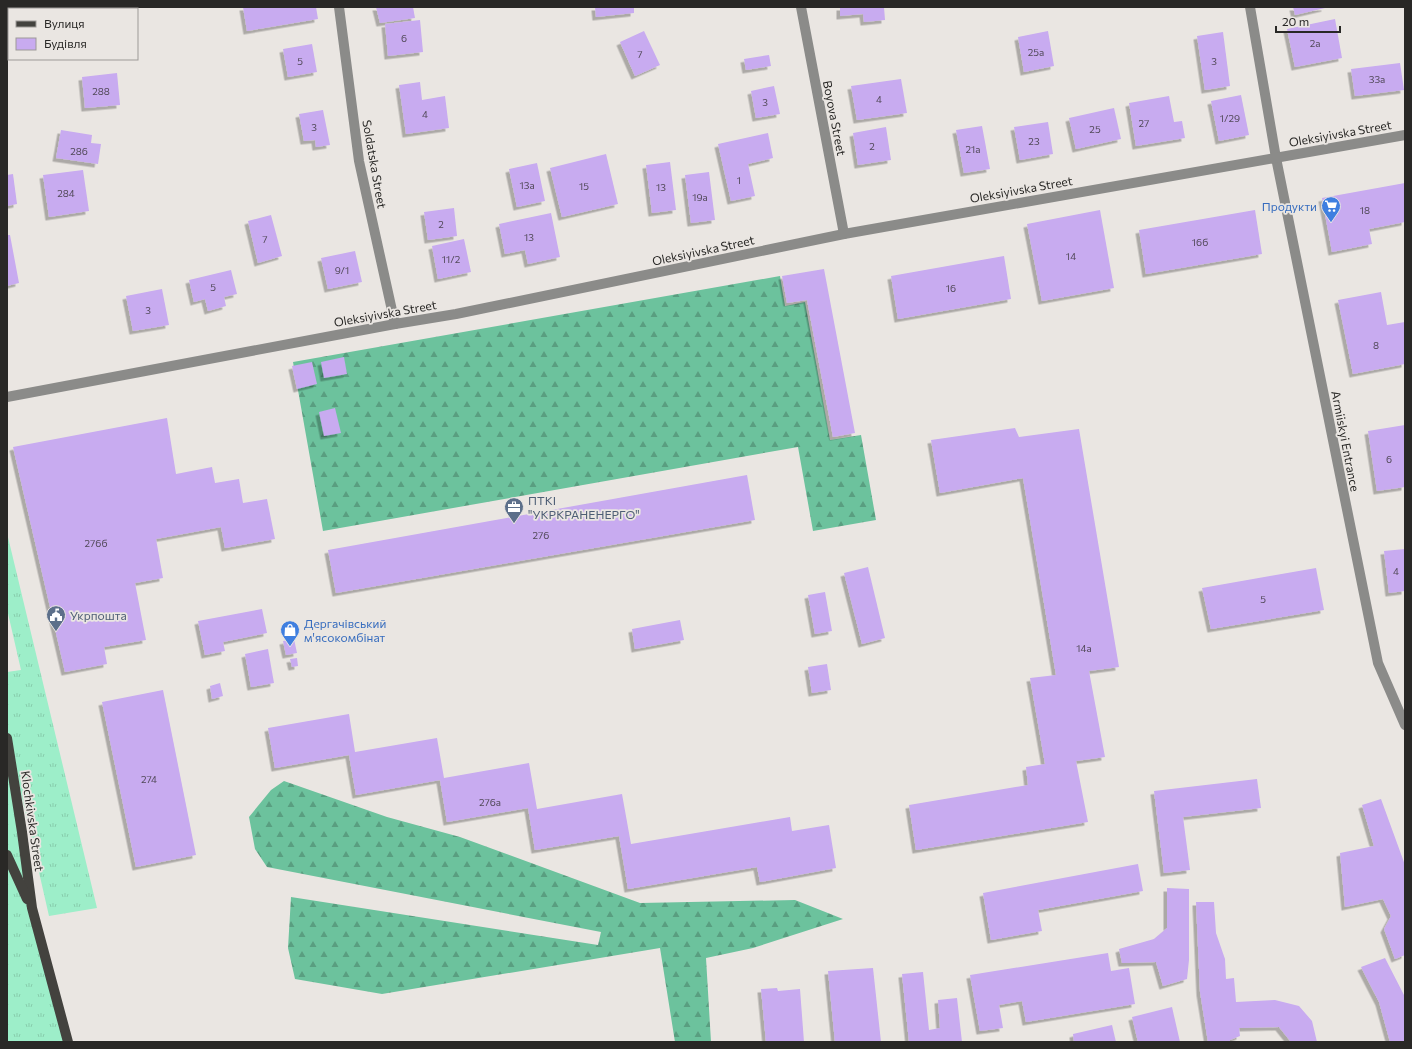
<svg xmlns="http://www.w3.org/2000/svg" width="1412" height="1049" viewBox="0 0 1412 1049" font-family="Commissioner,sans-serif">
	<defs>
		<pattern id="grass-tufts" width="24" height="20" patternUnits="userSpaceOnUse"><rect width="24" height="20" fill="#9deec9"/><path d="M3 7l-1-3M5 7V3M7 7l1-3M15 17l-1-3M17 17v-4M19 17l1-3" fill="none" stroke="#87ccac"/></pattern>
		<pattern id="forest-firs" width="22" height="20" patternUnits="userSpaceOnUse"><rect width="22" height="20" fill="#6cc29d"/><path d="M5 1l3.5 6h-7zM16 11l3.5 6h-7z" fill="#599e80"/></pattern>
		<filter id="shadow"><feDropShadow dx="-3.5" dy="3.5" stdDeviation="0" flood-color="#0004"/></filter>
	</defs>
	<rect width="100%" height="100%" fill="#eae6e2"/>
	<g fill="url(#grass-tufts)">
		<polygon points="7,533 97,908 49,916 7,732 7,672 21,670 7,609"/>
		<polygon points="7,738 32,908 68,1042 7,1042"/>
	</g>
	<g fill="url(#forest-firs)">
		<polygon points="780,276 785,306 805,302 830,440 861,435 876,520 813,531 798,447 323,531 293,362"/>
		<polygon points="284,781 387,817 460,837 640,903 795,900 843,919 753,948 706,958 711,1042 675,1042 660,948 382,994 295,979 288,948 291,897 598,945 601,932 267,867 255,849 249,817 271,790"/>
	</g>
	<g fill="#c8abf0" filter="url(#shadow)">
		<polygon points="243,7 316,7 318,19 247,31"/>
		<polygon points="376,7 413,7 415,18 380,23"/>
		<polygon points="595,7 634,7 634,13 596,17"/>
		<polygon points="840,7 884,7 885,20 864,22 863,14 840,16"/>
		<polygon points="1293,7 1325,7 1325,8 1295,15"/>
		<polygon points="1335,19 1342,58 1295,67 1287,29"/>
		<polygon points="420,20 423,52 388,56 385,24"/>
		<polygon points="644,31 660,65 635,76 620,42"/>
		<polygon points="1048,31 1054,66 1024,72 1018,37"/>
		<polygon points="1223,32 1230,86 1205,90 1197,36"/>
		<polygon points="312,44 317,72 288,77 283,49"/>
		<polygon points="769,55 771,66 746,70 744,59"/>
		<polygon points="1400,63 1404,90 1355,96 1351,69"/>
		<polygon points="117,73 120,105 85,108 82,77"/>
		<polygon points="901,79 907,113 857,120 851,86"/>
		<polygon points="420,82 422,100 445,96 449,128 406,134 399,85"/>
		<polygon points="774,86 780,114 756,118 751,91"/>
		<polygon points="1241,95 1249,135 1219,141 1211,101"/>
		<polygon points="1169,96 1174,122 1182,121 1185,138 1136,146 1129,103"/>
		<polygon points="1114,108 1121,139 1076,149 1069,118"/>
		<polygon points="323,110 330,145 316,147 315,140 304,141 299,114"/>
		<polygon points="1048,122 1053,154 1020,160 1014,127"/>
		<polygon points="982,126 990,169 964,173 956,130"/>
		<polygon points="886,127 891,160 858,165 853,133"/>
		<polygon points="61,130 92,135 91,143 101,144 98,164 56,158"/>
		<polygon points="768,133 773,158 748,164 755,196 731,201 718,144"/>
		<polygon points="606,154 618,204 562,217 550,168"/>
		<polygon points="670,162 676,210 652,213 646,165"/>
		<polygon points="537,163 545,201 517,207 509,169"/>
		<polygon points="83,170 89,211 49,217 43,175"/>
		<polygon points="709,172 715,220 691,223 685,175"/>
		<polygon points="13,174 17,204 7,206 7,175"/>
		<polygon points="1405,183 1405,222 1369,229 1372,244 1332,252 1322,198"/>
		<polygon points="454,208 457,236 428,240 424,212"/>
		<polygon points="1100,210 1114,288 1042,301 1027,224"/>
		<polygon points="1255,210 1262,254 1146,274 1139,230"/>
		<polygon points="551,213 560,257 528,264 525,250 505,254 499,224"/>
		<polygon points="271,215 282,256 258,263 248,221"/>
		<polygon points="7,235 10,235 19,283 7,286"/>
		<polygon points="464,239 471,272 438,279 432,246"/>
		<polygon points="355,251 362,282 328,289 321,258"/>
		<polygon points="1004,256 1011,299 898,319 891,276"/>
		<polygon points="824,269 855,433 833,437 807,300 787,303 782,276"/>
		<polygon points="231,270 237,294 224,297 226,306 208,311 205,299 194,302 189,280"/>
		<polygon points="162,289 169,325 133,331 126,296"/>
		<polygon points="1381,292 1387,325 1405,322 1405,364 1353,374 1338,300"/>
		<polygon points="344,357 347,374 324,378 321,362"/>
		<polygon points="312,362 317,384 297,389 292,366"/>
		<polygon points="335,408 341,433 324,436 319,412"/>
		<polygon points="167,418 176,474 212,467 215,483 239,479 243,503 267,499 275,539 225,548 221,527 156,539 163,578 135,583 146,640 104,647 107,664 65,672 13,447"/>
		<polygon points="1405,425 1405,487 1377,491 1368,431"/>
		<polygon points="1015,428 1019,437 1079,429 1119,667 1089,671 1105,757 1076,761 1088,822 916,850 909,805 1028,785 1026,767 1045,764 1030,678 1056,675 1023,478 940,493 931,440"/>
		<polygon points="747,475 755,520 336,593 328,550"/>
		<polygon points="1405,549 1405,591 1389,593 1384,551"/>
		<polygon points="868,567 885,638 862,644 844,573"/>
		<polygon points="1316,568 1324,610 1211,629 1202,588"/>
		<polygon points="825,592 832,631 815,634 808,595"/>
		<polygon points="262,609 267,633 223,642 225,651 205,655 198,621"/>
		<polygon points="680,620 684,640 635,649 632,629"/>
		<polygon points="294,639 297,653 286,655 283,641"/>
		<polygon points="268,649 274,683 251,687 245,654"/>
		<polygon points="297,658 298,666 292,667 290,659"/>
		<polygon points="827,664 831,690 812,693 808,667"/>
		<polygon points="220,683 223,696 212,699 210,686"/>
		<polygon points="163,690 196,855 136,867 102,702"/>
		<polygon points="349,714 355,752 437,738 444,778 529,763 537,809 622,794 631,844 790,817 792,831 829,825 836,868 760,882 757,867 628,889 619,836 535,850 528,808 447,822 440,780 356,795 349,755 275,768 268,728"/>
		<polygon points="1257,779 1261,808 1183,817 1190,870 1164,873 1154,791"/>
		<polygon points="1381,799 1405,865 1405,955 1395,959 1384,929 1391,916 1383,899 1345,907 1340,853 1374,846 1362,805"/>
		<polygon points="1138,864 1143,891 1038,910 1042,931 991,940 983,893"/>
		<polygon points="1167,888 1189,889 1189,960 1187,979 1163,986 1156,962 1122,963 1119,949 1154,939 1167,928"/>
		<polygon points="1196,902 1214,902 1216,933 1225,959 1226,979 1234,978 1236,1002 1275,1000 1299,1006 1312,1021 1317,1042 1291,1042 1279,1027 1239,1028 1240,1036 1230,1040 1230,1042 1208,1042 1200,992"/>
		<polygon points="1108,953 1111,971 1129,968 1135,1004 1026,1022 1022,1001 999,1005 1003,1028 980,1031 970,975"/>
		<polygon points="1385,958 1405,997 1405,1042 1390,1042 1379,1002 1361,967"/>
		<polygon points="873,968 881,1042 835,1042 828,971"/>
		<polygon points="923,972 929,1030 940,1028 938,1000 957,998 962,1042 909,1042 902,974"/>
		<polygon points="777,988 778,991 800,989 804,1042 766,1042 761,989"/>
		<polygon points="1172,1007 1180,1042 1138,1042 1132,1017"/>
		<polygon points="1112,1025 1116,1042 1074,1042 1073,1034"/>
	</g>
	<g fill="none" stroke-linecap="round" stroke-linejoin="round">
		<g stroke="#8b8b89" stroke-width="10">
			<polyline points="339,7 359,161 395,324"/>
			<polyline points="801,7 844,234"/>
			<polyline points="1250,7 1276,158 1378,663 1405,725"/>
			<polyline points="7,397 395,324 456,314 844,234 1405,135"/>
		</g>
		<g stroke="#43423e" stroke-width="10">
			<polyline points="7,738 22,832 32,908 68,1042"/>
			<polyline points="7,855 27,899"/>
		</g>
	</g>
	<defs>
		<g id="supermarket-pin" transform="scale(1)"><path d="M0 17L-7.5 6A9.5 9.5 0 1 1 7.5 6Z" fill="#3f7fe0" stroke="#eae6e2"/><path d="M-6-5.5h2.5l.6 2H6L4.5 2H-2.5L-4.4-4H-6ZM-1.5 3.2a1.3 1.3 0 1 0 .1 0ZM3 3.2a1.3 1.3 0 1 0 .1 0Z" fill="#fff"/></g>
		<g id="office-pin" transform="scale(1)"><path d="M0 17L-7.5 6A9.5 9.5 0 1 1 7.5 6Z" fill="#5c6f8a" stroke="#eae6e2"/><path d="M-6-3h4V-5.5h4V-3h4V5H-6ZM-1-4.5V-3h2v-1.5ZM-6 0V1H6V0Z" fill="#fff"/></g>
		<g id="civic-pin" transform="scale(1)"><path d="M0 17L-7.5 6A9.5 9.5 0 1 1 7.5 6Z" fill="#5c6f8a" stroke="#eae6e2"/><path d="M-.6-6.5H3V-4.5H.6V-3L4-1V1h2V6H-6V1h2V-1L-.6-3ZM-1.2 2.5V6h2.4V2.5Z" fill="#fff"/></g>
		<g id="shop-pin" transform="scale(1)"><path d="M0 17L-7.5 6A9.5 9.5 0 1 1 7.5 6Z" fill="#3f7fe0" stroke="#eae6e2"/><path d="M-5-2.5h2.3a2.7 3.5 0 0 1 5.4 0H5L5.5 6h-11ZM-1.5-2.5h3a1.5 2.3 0 0 0-3 0Z" fill="#fff"/></g>
	</defs>
	<g fill-rule="evenodd">
		<use href="#supermarket-pin" x="1331" y="206"/>
		<use href="#office-pin" x="514" y="507"/>
		<use href="#civic-pin" x="56" y="615"/>
		<use href="#shop-pin" x="290" y="630"/>
	</g>
	<g text-anchor="middle" dominant-baseline="central" stroke-width="3.5" stroke-linejoin="round" paint-order="stroke">
		<g font-size="10" fill="#514958">
			<text x="404" y="38">6</text>
			<text x="1315" y="43">2а</text>
			<text x="1036" y="52">25а</text>
			<text x="640" y="54">7</text>
			<text x="300" y="61">5</text>
			<text x="1214" y="61">3</text>
			<text x="1377" y="79">33а</text>
			<text x="101" y="91">288</text>
			<text x="879" y="99">4</text>
			<text x="765" y="102">3</text>
			<text x="425" y="114">4</text>
			<text x="1230" y="118">1/29</text>
			<text x="1144" y="123">27</text>
			<text x="314" y="127">3</text>
			<text x="1095" y="129">25</text>
			<text x="1034" y="141">23</text>
			<text x="872" y="146">2</text>
			<text x="973" y="149">21а</text>
			<text x="79" y="151">286</text>
			<text x="739" y="180">1</text>
			<text x="527" y="185">13а</text>
			<text x="584" y="186">15</text>
			<text x="661" y="187">13</text>
			<text x="66" y="193">284</text>
			<text x="700" y="197">19а</text>
			<text x="1365" y="210">18</text>
			<text x="441" y="224">2</text>
			<text x="529" y="237">13</text>
			<text x="265" y="239">7</text>
			<text x="1200" y="242">16б</text>
			<text x="1071" y="256">14</text>
			<text x="451" y="259">11/2</text>
			<text x="342" y="270">9/1</text>
			<text x="213" y="287">5</text>
			<text x="951" y="288">16</text>
			<text x="148" y="310">3</text>
			<text x="1376" y="345">8</text>
			<text x="1389" y="459">6</text>
			<text x="541" y="535">276</text>
			<text x="96" y="543">276б</text>
			<text x="1396" y="571">4</text>
			<text x="1263" y="599">5</text>
			<text x="1084" y="648">14а</text>
			<text x="149" y="779">274</text>
			<text x="490" y="802">276а</text>
		</g>
		<g font-size="12" fill="#292826" stroke="#eae6e2">
			<text transform="translate(835 118) rotate(79)">Boyova Street</text>
			<text transform="translate(1340 133) rotate(-10)">Oleksiyivska Street</text>
			<text transform="translate(375 164) rotate(80)">Soldatska Street</text>
			<text transform="translate(1021 189) rotate(-10)">Oleksiyivska Street</text>
			<text transform="translate(703 250) rotate(-12)">Oleksiyivska Street</text>
			<text transform="translate(385 313) rotate(-10)">Oleksiyivska Street</text>
			<text transform="translate(1346 441) rotate(79)">Armiiskyi Entrance</text>
			<text transform="translate(33 821) rotate(82)">Klochkivska Street</text>
		</g>
		<g font-size="12" fill="#366cbe" stroke="#eae6e2" text-anchor="end">
			<text x="1317" y="206">Продукти</text>
			<text x="304" y="623" text-anchor="start">Дергачівський<tspan x="304" dy="14">м'ясокомбінат</tspan></text>
		</g>
		<g font-size="12" fill="#4e5e75" stroke="#eae6e2" text-anchor="start">
			<text x="528" y="500">ПТКІ<tspan x="528" dy="14">"УКРКРАНЕНЕРГО"</tspan></text>
			<text x="70" y="615">Укрпошта</text>
		</g>
	</g>
	<rect width="1412" height="1049" fill="none" stroke="#292826" stroke-width="16"/>
	<rect x="8" y="8" width="130" height="52" fill="#eae6e2" stroke="#9d9a97"/>
	<rect x="16" y="21" width="20" height="6" fill="#43423e" stroke="#9d9a97"/>
	<text x="44" y="28" font-size="12" fill="#292826">Вулиця</text>
	<rect x="16" y="38" width="20" height="12" fill="#c8abf0" stroke="#9d9a97"/>
	<text x="44" y="48" font-size="12" fill="#292826">Будівля</text>
	<path d="M1276 26v6h64v-6" fill="none" stroke="#292826" stroke-width="2"/>
	<text x="1282" y="26" font-size="12" fill="#292826" stroke="#eae6e2" stroke-width="3" paint-order="stroke">20 m</text>
</svg>
